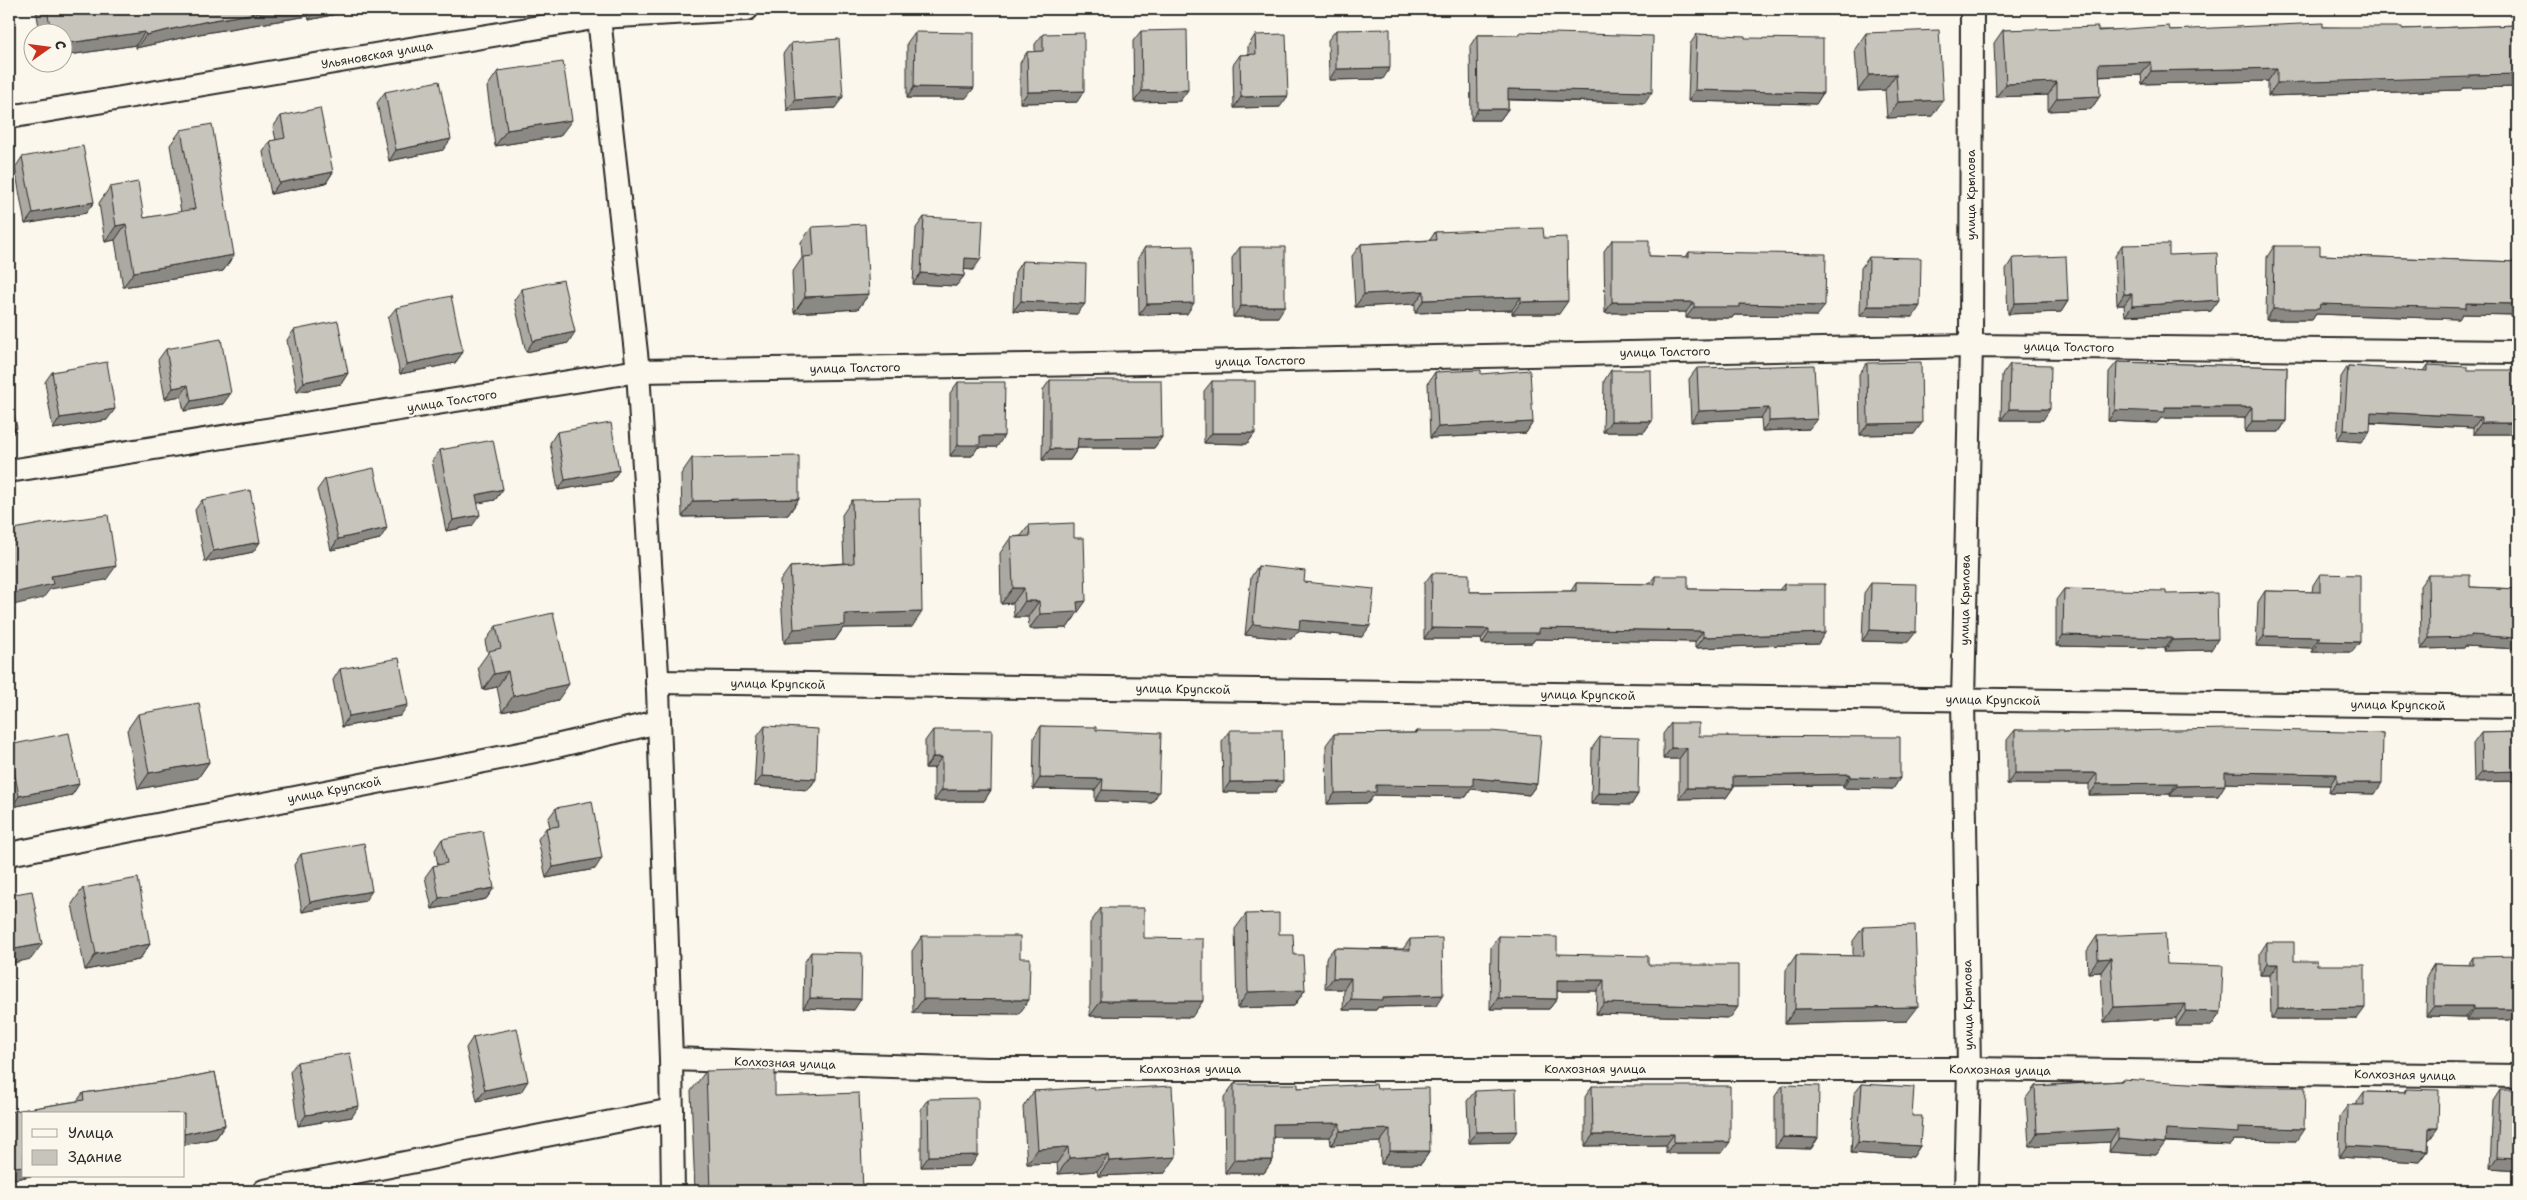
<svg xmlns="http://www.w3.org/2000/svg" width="2527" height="1200" viewBox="0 0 2527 1200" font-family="'Shantell Sans',sans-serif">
	<rect width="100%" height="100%" fill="#fbf7ec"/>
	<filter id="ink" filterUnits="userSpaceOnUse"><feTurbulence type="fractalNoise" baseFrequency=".02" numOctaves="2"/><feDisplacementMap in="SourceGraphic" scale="10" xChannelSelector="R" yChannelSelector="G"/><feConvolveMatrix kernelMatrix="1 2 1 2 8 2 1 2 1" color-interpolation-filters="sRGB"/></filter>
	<g filter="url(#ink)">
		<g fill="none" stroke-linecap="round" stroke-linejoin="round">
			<g stroke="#2b2b2b" stroke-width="26">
				<g id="minor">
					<polyline points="598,9 638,371 658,690 671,1059 673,1191"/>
					<polyline points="9,117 599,17 747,9"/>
					<polyline points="9,471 638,371 1095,364 1971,346 2518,352"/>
					<polyline points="657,682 2518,707"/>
					<polyline points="9,854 535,751 658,722"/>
					<polyline points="671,1059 987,1069 1969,1069 2518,1076"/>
					<polyline points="264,1191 672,1110"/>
					<polyline points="1966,1191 1969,1069 1963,700 1971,346 1972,9"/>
				</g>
			</g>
			<use href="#minor" stroke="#fbf7ec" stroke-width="22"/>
		</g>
		<g fill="#aba9a2" stroke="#2b2b2b">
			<polygon points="37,9 351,9 350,11 309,20 308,16 199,34 136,48 136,45 62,56 62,32 40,32 36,10"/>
			<polygon points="2518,25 2518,87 2463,88 2461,90 2268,96 2268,81 2142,84 2141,75 2099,77 2100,96 2091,109 2048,111 2048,95 1996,97 1994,43 2003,30 2170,30 2323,27 2402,29"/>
			<polygon points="1336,30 1383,79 1329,80 1328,40"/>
			<polygon points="1141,31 1180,101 1134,102 1133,41"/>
			<polygon points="915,32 966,98 907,98 907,43"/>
			<polygon points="1520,32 1645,103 1508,100 1508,109 1500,120 1471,120 1470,46 1477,35 1518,35"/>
			<polygon points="1866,33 1932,116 1887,118 1885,90 1858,91 1855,49"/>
			<polygon points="1043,34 1077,102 1020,103 1020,63 1027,52 1035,52 1035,44"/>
			<polygon points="1697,34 1745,38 1823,93 1816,104 1688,101 1690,44"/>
			<polygon points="1255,35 1280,107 1234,108 1233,65 1240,55 1248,55 1248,46"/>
			<polygon points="791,43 835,108 787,111 783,54"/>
			<polygon points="498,71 560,136 495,146 487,87"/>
			<polygon points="385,92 443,150 389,161 377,103"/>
			<polygon points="281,116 333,172 326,183 271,194 263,152 270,141 276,140 273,127"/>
			<polygon points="181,130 234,255 223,271 123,287 115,240 105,242 99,203 110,187 144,218 181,212 170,145"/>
			<polygon points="22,157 94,202 86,213 25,224 15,168"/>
			<polygon points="924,217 973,270 964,269 964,276 956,286 913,284 916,228"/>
			<polygon points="812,227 869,294 858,309 794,313 792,273 802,258 801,242"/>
			<polygon points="1435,232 1544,238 1559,314 1512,314 1512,310 1415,313 1415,304 1355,307 1352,256 1361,244 1430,240"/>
			<polygon points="1612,240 1649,256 1686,257 1689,252 1817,316 1734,315 1732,318 1686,318 1686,312 1605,313 1604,251"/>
			<polygon points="2122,245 2169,255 2211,311 2125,316 2124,305 2117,305 2115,256"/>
			<polygon points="2274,246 2320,255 2518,262 2518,315 2462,314 2459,319 2316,314 2312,320 2266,320 2267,257"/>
			<polygon points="1145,247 1187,314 1139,315 1138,258"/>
			<polygon points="1240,247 1278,317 1233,317 1232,258"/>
			<polygon points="1869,257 1913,317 1860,316 1861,268"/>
			<polygon points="2013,258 2068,301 2061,312 2008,314 2006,269"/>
			<polygon points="1022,261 1077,314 1013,311 1015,272"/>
			<polygon points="522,289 568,343 526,352 514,300"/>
			<polygon points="396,308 463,352 455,363 400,374 388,318"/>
			<polygon points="294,330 348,373 341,384 297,392 287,340"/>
			<polygon points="166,349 223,404 184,411 181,396 165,399 158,360"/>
			<polygon points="2117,362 2287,367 2286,421 2279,432 2245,432 2245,418 2161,418 2157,423 2108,421 2109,372"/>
			<polygon points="1867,363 1914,434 1860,435 1859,374"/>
			<polygon points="2010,364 2043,420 2001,420 2002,375"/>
			<polygon points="2428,365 2468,370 2518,434 2473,434 2473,428 2370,423 2362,442 2337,440 2341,377 2348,366 2424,371"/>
			<polygon points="1697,368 1809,429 1762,431 1761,418 1691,422 1689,379"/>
			<polygon points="1611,370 1652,421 1644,432 1603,432 1604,381"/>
			<polygon points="52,372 107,420 53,429 45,382"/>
			<polygon points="1435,372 1481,374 1533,422 1526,433 1430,438 1428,383"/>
			<polygon points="1050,380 1162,437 1154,448 1078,448 1070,460 1042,460 1043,390"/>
			<polygon points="1212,381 1255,433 1247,444 1204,443 1204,391"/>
			<polygon points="958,382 997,447 978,447 972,456 950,456 950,393"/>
			<polygon points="557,432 619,470 612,481 558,490 550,443"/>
			<polygon points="440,450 503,489 495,500 477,503 472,526 446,531 432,461"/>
			<polygon points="692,458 799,499 788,515 682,517 681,474"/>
			<polygon points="325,479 380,539 331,550 317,490"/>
			<polygon points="202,500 260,542 253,552 205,562 195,510"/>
			<polygon points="852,500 912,627 843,628 835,640 784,643 780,581 790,567 844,563 842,515"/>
			<polygon points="1029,525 1075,617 1067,628 1029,629 1028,617 1014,617 1013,603 1001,604 1000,553 1011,537 1021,536"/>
			<polygon points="1258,566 1304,582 1362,637 1298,631 1291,639 1245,635 1251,577"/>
			<polygon points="1432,573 1469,592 1571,591 1576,583 1649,584 1655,576 1688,589 1779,590 1784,584 1818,644 1695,648 1695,642 1535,639 1532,643 1482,644 1481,639 1424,639 1424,584"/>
			<polygon points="2320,574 2360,642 2352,652 2312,652 2312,648 2256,646 2258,602 2265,591 2312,592 2313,585"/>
			<polygon points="2428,575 2470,587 2518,589 2518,649 2465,646 2464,648 2421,649 2420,586"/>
			<polygon points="1871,583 1908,642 1862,641 1864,593"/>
			<polygon points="2064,589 2166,594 2211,650 2165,651 2165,648 2056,646 2056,600"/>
			<polygon points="496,626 558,700 502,712 497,687 483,690 478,667 488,653 485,642"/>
			<polygon points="340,669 400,716 342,727 333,680"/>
			<polygon points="138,714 209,762 198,778 138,789 127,730"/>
			<polygon points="1671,723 1699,736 1900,778 1893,789 1843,788 1843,785 1733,786 1733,788 1726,798 1679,799 1679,759 1663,759 1663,734"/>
			<polygon points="765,726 816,779 808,790 754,786 757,737"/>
			<polygon points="1041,726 1096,730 1152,803 1095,801 1095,790 1033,789 1034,737"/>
			<polygon points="933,730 991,790 984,801 934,801 934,768 925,768 925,741"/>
			<polygon points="1230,730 1275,792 1223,792 1222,741"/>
			<polygon points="2015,730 2064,732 2383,733 2375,794 2329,793 2330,785 2225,783 2218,796 2170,796 2170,794 2089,795 2089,784 2007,784 2007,740"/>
			<polygon points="1417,731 1537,784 1529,795 1471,789 1466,797 1374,795 1368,803 1327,804 1326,745 1334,734 1415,733"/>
			<polygon points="2518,732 2518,781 2474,782 2473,744 2481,733"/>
			<polygon points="1600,737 1638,794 1631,805 1591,804 1592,748"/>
			<polygon points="9,745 79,784 72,795 12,807 9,792"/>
			<polygon points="556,808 595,869 546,878 538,839 546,828 550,827 548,819"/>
			<polygon points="442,839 494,888 486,899 432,909 425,877 433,866 438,865 435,850"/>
			<polygon points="301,854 365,901 302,912 294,865"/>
			<polygon points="83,888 150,944 139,960 85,970 72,904"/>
			<polygon points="1101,908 1144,938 1192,1017 1090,1016 1090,923"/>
			<polygon points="1246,914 1279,934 1294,955 1305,990 1294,1006 1237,1008 1235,929"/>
			<polygon points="1863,927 1907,1021 1785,1024 1786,970 1796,955 1853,956 1853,941"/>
			<polygon points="922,936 1019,1014 913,1013 912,951"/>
			<polygon points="1499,936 1557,954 1648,965 1730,1018 1596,1014 1597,991 1557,991 1557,999 1549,1009 1490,1009 1491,947"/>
			<polygon points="2097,936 2167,964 2221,1012 2211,1026 2176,1026 2176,1018 2104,1022 2101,972 2088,973 2087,951"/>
			<polygon points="1410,939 1436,1006 1378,1007 1376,1010 1343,1010 1344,989 1325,989 1326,958 1334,948 1403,949"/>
			<polygon points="2267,942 2294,961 2317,965 2357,1019 2271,1019 2270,975 2260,975 2260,953"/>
			<polygon points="811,952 854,1010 803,1008 804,963"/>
			<polygon points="2473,957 2518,1009 2510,1020 2466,1020 2466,1017 2426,1016 2427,975 2434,964 2468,965"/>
			<polygon points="473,1037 521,1092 477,1101 466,1048"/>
			<polygon points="297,1062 352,1117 298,1126 290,1072"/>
			<polygon points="706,1071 775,1096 863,1191 695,1191 691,1091"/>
			<polygon points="215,1072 225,1125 216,1138 184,1145 184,1114 24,1114 24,1176 31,1176 9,1180 9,1112 77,1101 83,1093 176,1080"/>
			<polygon points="2122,1079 2296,1141 2234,1140 2230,1145 2165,1142 2156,1155 2109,1152 2110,1142 2029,1146 2026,1098 2035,1086 2120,1081"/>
			<polygon points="1234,1084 1298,1088 1377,1089 1430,1151 1421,1164 1381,1164 1380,1142 1331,1145 1330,1137 1273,1137 1273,1160 1264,1173 1225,1173 1224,1097"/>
			<polygon points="1862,1084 1912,1116 1920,1146 1913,1157 1851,1153 1854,1094"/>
			<polygon points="1783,1085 1818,1138 1811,1149 1775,1148 1775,1096"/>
			<polygon points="1592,1086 1722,1153 1666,1153 1666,1145 1585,1146 1585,1097"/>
			<polygon points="2405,1089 2430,1139 2428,1139 2428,1151 2420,1162 2339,1157 2340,1116 2348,1105 2357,1105 2357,1102 2364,1092 2403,1093"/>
			<polygon points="1094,1090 1165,1173 1098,1176 1097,1171 1058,1174 1057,1163 1027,1164 1023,1107 1034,1091"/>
			<polygon points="2500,1090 2518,1170 2490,1168 2493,1101"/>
			<polygon points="1475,1091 1510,1142 1469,1143 1467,1101"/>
			<polygon points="928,1099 971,1166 921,1167 921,1109"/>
		</g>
		<g fill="#8b8984" stroke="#2b2b2b">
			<polygon points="280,9 313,9 308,16 199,34 136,48 146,35 208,21"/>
			<polygon points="316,9 351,9 350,11 309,20"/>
			<polygon points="145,32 136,45 62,56 62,44"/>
			<polygon points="2151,62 2141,75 2090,77 2099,64"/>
			<polygon points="1390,68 1383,79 1329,80 1336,69"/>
			<polygon points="2277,68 2268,81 2142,84 2151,71"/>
			<polygon points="1896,74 1885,90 1858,91 1869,75"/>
			<polygon points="2518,74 2518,87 2463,88 2461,90 2268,96 2277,83 2470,75"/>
			<polygon points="2057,82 2048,95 1996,97 2006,84"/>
			<polygon points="914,87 974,88 966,98 907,98"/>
			<polygon points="1508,89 1652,92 1645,103 1500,99"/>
			<polygon points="1188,90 1180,101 1134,102 1142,91"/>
			<polygon points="1695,90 1823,93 1816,104 1688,101"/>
			<polygon points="1084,91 1077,102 1020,103 1028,92"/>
			<polygon points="1288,96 1280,107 1234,108 1241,97"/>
			<polygon points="2100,96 2091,109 2048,111 2057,98"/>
			<polygon points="843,97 835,108 787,111 795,100"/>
			<polygon points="1943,100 1932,116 1887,118 1898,102"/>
			<polygon points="1478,109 1508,109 1500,120 1471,120"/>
			<polygon points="572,120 560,136 495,146 507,130"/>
			<polygon points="451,139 443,150 389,161 396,150"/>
			<polygon points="333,172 326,183 271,194 279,183"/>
			<polygon points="94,202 86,213 25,224 33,213"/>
			<polygon points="126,224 115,240 105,242 116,226"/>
			<polygon points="234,255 223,271 123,287 134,272"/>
			<polygon points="965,258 981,259 973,270 957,269"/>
			<polygon points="921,273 964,276 956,286 913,284"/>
			<polygon points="1424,291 1415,304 1355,307 1364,294"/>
			<polygon points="869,294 858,309 794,313 805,297"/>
			<polygon points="2124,294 2132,294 2124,305 2117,305"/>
			<polygon points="1521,297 1512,310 1415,313 1424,300"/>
			<polygon points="2219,300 2211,311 2125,316 2132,306"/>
			<polygon points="1021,301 1085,304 1077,314 1013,311"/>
			<polygon points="1568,301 1559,314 1512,314 1521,302"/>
			<polygon points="2068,301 2061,312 2008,314 2015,303"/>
			<polygon points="1612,302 1694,302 1686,312 1605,313"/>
			<polygon points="1194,303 1187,314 1139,315 1147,304"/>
			<polygon points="2466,303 2518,304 2518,315 2462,314 2459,319 2316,314 2312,320 2266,320 2273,309 2320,304"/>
			<polygon points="1740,304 1825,306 1817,316 1734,315 1732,318 1686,318 1694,307"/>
			<polygon points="1241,306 1285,306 1278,317 1233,317"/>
			<polygon points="1868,306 1920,306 1913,317 1860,316"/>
			<polygon points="575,332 568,343 526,352 533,341"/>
			<polygon points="463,352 455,363 400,374 407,364"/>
			<polygon points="348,373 341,384 297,392 304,382"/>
			<polygon points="188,385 181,396 165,399 173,388"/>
			<polygon points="231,393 223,404 184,411 191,401"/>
			<polygon points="2165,407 2252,407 2245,418 2161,418 2157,423 2108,421 2115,410"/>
			<polygon points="1769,408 1761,418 1691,422 1699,411"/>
			<polygon points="115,409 107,420 53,429 60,418"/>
			<polygon points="2009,409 2050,409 2043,420 2001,420"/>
			<polygon points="2371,412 2481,417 2473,428 2363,422"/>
			<polygon points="1817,419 1809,429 1762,431 1769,421"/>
			<polygon points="1611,421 1652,421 1644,432 1603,432"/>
			<polygon points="2252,421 2286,421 2279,432 2245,432"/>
			<polygon points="1533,422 1526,433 1430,438 1438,427"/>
			<polygon points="1922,423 1914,434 1860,435 1868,424"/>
			<polygon points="2481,423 2518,423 2518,434 2473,434"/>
			<polygon points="17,428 9,439 9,430"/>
			<polygon points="2344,430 2370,431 2362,442 2337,440"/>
			<polygon points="1212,433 1255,433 1247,444 1204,443"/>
			<polygon points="980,436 1004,436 997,447 978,447 972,456 950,456 958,445"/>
			<polygon points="1162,437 1154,448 1070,448 1078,438"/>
			<polygon points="1050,449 1077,449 1070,460 1042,460"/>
			<polygon points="619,470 612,481 558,490 565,480"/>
			<polygon points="503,489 495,500 468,505 476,495"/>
			<polygon points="799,499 788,515 682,517 693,501"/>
			<polygon points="480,515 472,526 446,531 453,520"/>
			<polygon points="387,528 380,539 331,550 338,539"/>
			<polygon points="260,542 253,552 205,562 213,551"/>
			<polygon points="116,566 106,580 50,589 43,598 9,606 9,594 51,576"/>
			<polygon points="1013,588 1024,588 1013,603 1001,604"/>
			<polygon points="1025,601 1039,601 1028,617 1014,617"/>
			<polygon points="1086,601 1067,628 1029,629 1040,614 1077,602"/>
			<polygon points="922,612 912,627 843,628 835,640 784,643 794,629 845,614"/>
			<polygon points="1300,620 1370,626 1362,637 1298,631 1291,639 1245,635 1253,624"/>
			<polygon points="1431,628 1489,629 1481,639 1424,639"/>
			<polygon points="1539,628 1703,631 1695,642 1535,639 1532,643 1482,644 1489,633"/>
			<polygon points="1870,630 1916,632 1908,642 1862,641"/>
			<polygon points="1825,633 1818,644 1695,648 1703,637"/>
			<polygon points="2063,635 2172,638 2165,648 2056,646"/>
			<polygon points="2471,635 2518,638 2518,649 2465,646 2464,648 2421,649 2429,638"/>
			<polygon points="2264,636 2320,637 2312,648 2256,646"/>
			<polygon points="2218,639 2211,650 2165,651 2172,640"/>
			<polygon points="2319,641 2360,642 2352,652 2312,652"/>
			<polygon points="508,671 497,687 483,690 494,674"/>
			<polygon points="569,684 558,700 502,712 513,696"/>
			<polygon points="408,705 400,716 342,727 349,716"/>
			<polygon points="1671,748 1687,748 1679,759 1663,759"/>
			<polygon points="933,757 942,757 934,768 925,768"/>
			<polygon points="209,762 198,778 138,789 149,773"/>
			<polygon points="2518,771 2518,781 2474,782 2482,772"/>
			<polygon points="2225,772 2337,774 2330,785 2218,783"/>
			<polygon points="2015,773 2097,773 2089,784 2007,784"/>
			<polygon points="1850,774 1843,785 1726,786 1733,776"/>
			<polygon points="762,776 816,779 808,790 754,786"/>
			<polygon points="1850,777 1900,778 1893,789 1843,788"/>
			<polygon points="1040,778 1103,779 1095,790 1033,789"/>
			<polygon points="1473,778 1537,784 1529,795 1471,789 1466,797 1374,795 1368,803 1327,804 1335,793 1376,785"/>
			<polygon points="1283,781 1275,792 1223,792 1230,782"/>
			<polygon points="2177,783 2170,794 2089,795 2097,784"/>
			<polygon points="2337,783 2382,783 2375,794 2329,793"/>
			<polygon points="79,784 72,795 12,807 19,796"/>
			<polygon points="2225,785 2218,796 2170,796 2177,786"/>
			<polygon points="1687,788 1733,788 1726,798 1679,799"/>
			<polygon points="942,790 991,790 984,801 934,801"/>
			<polygon points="1102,790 1159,792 1152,803 1095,801"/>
			<polygon points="1598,793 1638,794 1631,805 1591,804"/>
			<polygon points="602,858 595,869 546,878 553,867"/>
			<polygon points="494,888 486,899 432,909 439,898"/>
			<polygon points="372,891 365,901 302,912 310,902"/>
			<polygon points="42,944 31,959 9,964 9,950"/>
			<polygon points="150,944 139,960 85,970 96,954"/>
			<polygon points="2111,958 2101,972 2088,973 2098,959"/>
			<polygon points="2267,964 2278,964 2270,975 2260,975"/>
			<polygon points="1333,978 1351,978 1344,989 1325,989"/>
			<polygon points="1557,980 1604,980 1597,991 1549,991"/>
			<polygon points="1305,990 1294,1006 1237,1008 1248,992"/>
			<polygon points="1443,995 1436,1006 1378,1007 1376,1010 1343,1010 1351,999 1383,997"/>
			<polygon points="810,998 861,999 854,1010 803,1008"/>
			<polygon points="1498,998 1557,999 1549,1009 1490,1009"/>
			<polygon points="923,999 1029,1000 1019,1014 913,1013"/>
			<polygon points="1101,1001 1203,1001 1192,1017 1090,1016"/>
			<polygon points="1604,1003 1738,1007 1730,1018 1596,1014"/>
			<polygon points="2186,1004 2176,1018 2104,1022 2114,1007"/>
			<polygon points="2434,1006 2474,1006 2466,1017 2426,1016"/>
			<polygon points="1918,1007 1907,1021 1785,1024 1795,1009"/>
			<polygon points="2365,1008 2357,1019 2271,1019 2278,1009"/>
			<polygon points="2474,1009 2518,1009 2510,1020 2466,1020"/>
			<polygon points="2186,1011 2221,1012 2211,1026 2176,1026"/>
			<polygon points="528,1081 521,1092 477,1101 485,1090"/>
			<polygon points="359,1106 352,1117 298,1126 306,1115"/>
			<polygon points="1340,1123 1330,1137 1264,1137 1273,1124"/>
			<polygon points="225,1125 216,1138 184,1145 184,1134"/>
			<polygon points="2239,1127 2304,1129 2296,1141 2234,1140 2230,1145 2157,1141 2166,1129"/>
			<polygon points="2429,1128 2438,1128 2430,1139 2421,1139"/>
			<polygon points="1390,1129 1380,1142 1331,1145 1340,1131"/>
			<polygon points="2118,1129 2110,1142 2029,1146 2037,1133"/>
			<polygon points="1517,1131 1510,1142 1469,1143 1476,1132"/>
			<polygon points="1674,1134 1666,1145 1585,1146 1593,1135"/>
			<polygon points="1783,1137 1818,1138 1811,1149 1775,1148"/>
			<polygon points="2118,1139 2165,1143 2156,1155 2109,1152"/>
			<polygon points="1674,1142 1730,1142 1722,1153 1666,1153"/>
			<polygon points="1858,1142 1920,1146 1913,1157 1851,1153"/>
			<polygon points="2347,1146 2428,1151 2420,1162 2339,1157"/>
			<polygon points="1068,1147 1057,1163 1027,1164 1038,1149"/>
			<polygon points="1390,1151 1430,1151 1421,1164 1381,1164"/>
			<polygon points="978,1155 971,1166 921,1167 929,1156"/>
			<polygon points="1108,1155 1097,1171 1058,1174 1069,1158"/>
			<polygon points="1176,1157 1165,1173 1098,1176 1109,1161"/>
			<polygon points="2497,1157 2518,1158 2518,1170 2490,1168"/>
			<polygon points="1234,1160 1273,1160 1264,1173 1225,1173"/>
			<polygon points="24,1166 24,1176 31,1176 9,1180 9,1175 14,1167"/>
		</g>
		<g fill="#c7c4bc" stroke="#2b2b2b">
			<polygon points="47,9 280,9 208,21 146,35 145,32 62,44 62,32 51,32"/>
			<polygon points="2323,23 2323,27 2402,27 2402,29 2518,25 2518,74 2470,75 2470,77 2277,83 2277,68 2151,71 2151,62 2099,64 2100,96 2057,98 2057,82 2006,84 2003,30 2098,27 2098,31 2169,26 2170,30"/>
			<polygon points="1390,29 1390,68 1336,69 1336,30"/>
			<polygon points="1187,30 1188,90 1142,91 1141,31"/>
			<polygon points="1939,30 1943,100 1898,102 1896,74 1869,75 1866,33"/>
			<polygon points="915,32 974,33 974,88 914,87"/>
			<polygon points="1520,32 1653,36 1652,92 1508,89 1508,109 1478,109 1477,35 1520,35"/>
			<polygon points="1084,33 1084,91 1028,92 1027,52 1043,51 1043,34"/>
			<polygon points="1286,34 1288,96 1241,97 1240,55 1256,54 1255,35"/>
			<polygon points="1697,34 1745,36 1745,38 1823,39 1823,93 1695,90"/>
			<polygon points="839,39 843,97 795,100 791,43"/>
			<polygon points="563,62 572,120 507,130 498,71"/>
			<polygon points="439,81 451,139 396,150 385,92"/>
			<polygon points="320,108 333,172 279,183 270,141 285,138 281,116"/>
			<polygon points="212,124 234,255 134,272 126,224 116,226 110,187 138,182 144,218 195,209 181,130"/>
			<polygon points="83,146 94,202 33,213 22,157"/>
			<polygon points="924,217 983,220 981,259 965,258 964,276 921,273"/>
			<polygon points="865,224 869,294 805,297 803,257 814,256 812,227"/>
			<polygon points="1543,228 1544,238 1567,237 1568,301 1521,302 1521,297 1424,300 1424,291 1364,294 1361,244 1436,240 1435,232"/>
			<polygon points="1612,240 1649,240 1649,256 1689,257 1689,252 1826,254 1825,306 1740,304 1740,307 1694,307 1694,302 1612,302"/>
			<polygon points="2169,244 2169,255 2217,253 2219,300 2132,306 2132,294 2124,294 2122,245"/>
			<polygon points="1193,246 1194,303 1147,304 1145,247"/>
			<polygon points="2274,246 2320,246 2320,255 2518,262 2518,304 2466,303 2466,308 2320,304 2319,309 2273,309"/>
			<polygon points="1240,247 1285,247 1285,306 1241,306"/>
			<polygon points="2066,256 2068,301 2015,303 2013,258"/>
			<polygon points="1869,257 1921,258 1920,306 1868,306"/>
			<polygon points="1022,261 1086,264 1085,304 1021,301"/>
			<polygon points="563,280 575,332 533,341 522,289"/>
			<polygon points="451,296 463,352 407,364 396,308"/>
			<polygon points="338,321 348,373 304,382 294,330"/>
			<polygon points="221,339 231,393 191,401 188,385 173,388 166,349"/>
			<polygon points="107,362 115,409 60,418 52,372"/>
			<polygon points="1921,362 1922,423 1868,424 1867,363"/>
			<polygon points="2117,362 2287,367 2286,421 2252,421 2252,407 2165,407 2165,412 2115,410"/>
			<polygon points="2010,364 2051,365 2050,409 2009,409"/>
			<polygon points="1814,365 1817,419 1769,421 1769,408 1699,411 1697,368"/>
			<polygon points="2428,365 2468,367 2468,370 2518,370 2518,423 2481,423 2481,417 2371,412 2370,431 2344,430 2348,366 2428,371"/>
			<polygon points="1481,370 1481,374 1530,370 1533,422 1438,427 1435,372"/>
			<polygon points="1611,370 1651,370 1652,421 1611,421"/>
			<polygon points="1050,380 1161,380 1162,437 1078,438 1077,449 1050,449"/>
			<rect x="1212" y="381" width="43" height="52"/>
			<polygon points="958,382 1005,382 1004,436 980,436 980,445 958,445"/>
			<polygon points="9,390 17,428 9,430"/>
			<polygon points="611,423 619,470 565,480 557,432"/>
			<polygon points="493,440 503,489 476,495 480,515 453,520 440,450"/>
			<polygon points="799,456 799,499 693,501 692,458"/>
			<polygon points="374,468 387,528 338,539 325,479"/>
			<polygon points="250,490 260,542 213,551 202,500"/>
			<polygon points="920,499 922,612 845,614 845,625 794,629 790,567 854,563 852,500"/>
			<polygon points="108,515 116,566 51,576 53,584 9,594 9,530 40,524"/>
			<polygon points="1074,523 1074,538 1084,538 1086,601 1077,602 1078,612 1040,614 1039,601 1025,601 1024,588 1013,588 1011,537 1030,536 1029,525"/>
			<polygon points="1258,566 1305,571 1304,582 1374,589 1370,626 1300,620 1299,629 1253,624"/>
			<polygon points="1432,573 1469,574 1469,592 1576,591 1576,583 1655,584 1655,576 1688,576 1688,589 1784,590 1784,584 1825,584 1825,633 1703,637 1703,631 1539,628 1539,633 1489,633 1489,629 1431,628"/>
			<polygon points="2320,574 2360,575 2360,642 2319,641 2320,637 2264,636 2265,591 2320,592"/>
			<polygon points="2428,575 2470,575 2470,587 2518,589 2518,638 2471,635 2471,637 2429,638"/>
			<polygon points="1871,583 1917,584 1916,632 1870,630"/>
			<polygon points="2064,589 2166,591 2166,594 2217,593 2218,639 2172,640 2172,638 2063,635"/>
			<polygon points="553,613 569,684 513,696 508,671 494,674 489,651 501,648 496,626"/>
			<polygon points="399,658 408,705 349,716 340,669"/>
			<polygon points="199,703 209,762 149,773 138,714"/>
			<polygon points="1671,723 1699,723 1699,736 1900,737 1900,778 1850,777 1850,774 1733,776 1733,788 1687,788 1687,748 1671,748"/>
			<polygon points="765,726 818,729 816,779 762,776"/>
			<polygon points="1041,726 1096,727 1096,730 1161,733 1159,792 1102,790 1103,779 1040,778"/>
			<polygon points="2230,729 2383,733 2382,783 2337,783 2337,774 2225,772 2225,785 2177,786 2177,783 2097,784 2097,773 2015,773 2015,730 2064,730 2064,732"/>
			<polygon points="933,730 992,730 991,790 942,790 942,757 933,757"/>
			<polygon points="1230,730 1282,730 1283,781 1230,782"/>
			<polygon points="1417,731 1490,731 1541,735 1537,784 1473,778 1473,786 1376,785 1376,792 1335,793 1334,734 1417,733"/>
			<polygon points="2518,732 2518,771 2482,772 2481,733"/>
			<polygon points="69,733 79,784 19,796 9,745"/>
			<polygon points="1600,737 1639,738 1638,794 1598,793"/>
			<polygon points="592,801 602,858 553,867 546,828 559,826 556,808"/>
			<polygon points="483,831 494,888 439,898 433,866 447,863 442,839"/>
			<polygon points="364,843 372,891 310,902 301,854"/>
			<polygon points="138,878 150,944 96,954 83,888"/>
			<polygon points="32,891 42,944 9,950 9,895"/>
			<polygon points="1101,908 1144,908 1144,938 1203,939 1203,1001 1101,1001"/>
			<polygon points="1279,913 1279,934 1293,934 1294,955 1303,955 1305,990 1248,992 1246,914"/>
			<polygon points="1915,925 1918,1007 1795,1009 1796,955 1864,956 1863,927"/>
			<polygon points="2165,933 2167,964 2223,966 2221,1012 2186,1011 2186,1004 2114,1007 2111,958 2098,959 2097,936"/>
			<polygon points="922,936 1020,936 1020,958 1030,958 1029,1000 923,999"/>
			<polygon points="1499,936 1557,937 1557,954 1648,956 1648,965 1738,965 1738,1007 1604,1003 1604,980 1557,980 1557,999 1498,998"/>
			<polygon points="1442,938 1443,995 1383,997 1383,1000 1351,999 1351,978 1333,978 1334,948 1410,950 1410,939"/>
			<polygon points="2267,942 2294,942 2294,961 2317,961 2317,965 2365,965 2365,1008 2278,1009 2278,964 2267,964"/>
			<polygon points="811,952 862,953 861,999 810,998"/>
			<polygon points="2518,956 2518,1009 2474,1009 2474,1006 2434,1006 2434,964 2473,965 2473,957"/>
			<polygon points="517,1028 528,1081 485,1090 473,1037"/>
			<polygon points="350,1053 359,1106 306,1115 297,1062"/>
			<polygon points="775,1069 775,1096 859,1093 863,1191 710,1191 706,1071"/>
			<polygon points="215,1072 225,1125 184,1134 184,1114 24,1114 24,1166 14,1167 9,1133 9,1112 84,1100 83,1093 176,1080"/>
			<polygon points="2122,1079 2255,1087 2305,1087 2304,1129 2239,1127 2239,1133 2166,1129 2165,1143 2118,1139 2118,1129 2037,1133 2035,1086 2122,1081"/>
			<polygon points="1234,1084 1298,1084 1298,1088 1376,1084 1377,1089 1429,1088 1430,1151 1390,1151 1390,1129 1340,1131 1340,1123 1273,1124 1273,1160 1234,1160"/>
			<polygon points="1862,1084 1914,1087 1912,1116 1922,1116 1920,1146 1858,1142"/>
			<polygon points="1783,1085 1819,1086 1818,1138 1783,1137"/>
			<polygon points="1172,1086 1176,1157 1109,1161 1108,1155 1069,1158 1068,1147 1038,1149 1034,1091 1094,1087 1094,1090"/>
			<polygon points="1592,1086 1730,1086 1730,1142 1674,1142 1674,1134 1593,1135"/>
			<polygon points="1516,1089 1517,1131 1476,1132 1475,1091"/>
			<polygon points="2405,1089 2439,1090 2438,1128 2429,1128 2428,1151 2347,1146 2348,1105 2364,1105 2364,1092 2405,1093"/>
			<polygon points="2500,1090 2518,1090 2518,1158 2497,1157"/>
			<polygon points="978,1098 978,1155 929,1156 928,1099"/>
		</g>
	</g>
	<g text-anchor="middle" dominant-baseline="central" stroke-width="4.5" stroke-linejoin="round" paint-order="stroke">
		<g font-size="12" fill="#2b2b2b" stroke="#fbf7ec">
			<text transform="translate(377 55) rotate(-10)">Ульяновская улица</text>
			<text transform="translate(1971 195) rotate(-90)">улица Крылова</text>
			<text transform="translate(2069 347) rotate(1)">улица Толстого</text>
			<text transform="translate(1665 352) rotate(-1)">улица Толстого</text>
			<text transform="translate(1260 361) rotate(-1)">улица Толстого</text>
			<text transform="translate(855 368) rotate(-1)">улица Толстого</text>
			<text transform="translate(452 401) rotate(-9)">улица Толстого</text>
			<text transform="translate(1965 600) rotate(-89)">улица Крылова</text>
			<text transform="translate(778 684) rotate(1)">улица Крупской</text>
			<text transform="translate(1183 689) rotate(1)">улица Крупской</text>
			<text transform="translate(1588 695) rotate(1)">улица Крупской</text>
			<text transform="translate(1993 700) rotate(1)">улица Крупской</text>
			<text transform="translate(2398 705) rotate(1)">улица Крупской</text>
			<text transform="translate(334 790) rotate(-11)">улица Крупской</text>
			<text transform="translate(1968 1005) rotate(-91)">улица Крылова</text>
			<text transform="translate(785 1063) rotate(2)">Колхозная улица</text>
			<text x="1190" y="1069">Колхозная улица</text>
			<text x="1595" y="1069">Колхозная улица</text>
			<text transform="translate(2000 1070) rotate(1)">Колхозная улица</text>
			<text transform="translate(2405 1075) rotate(1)">Колхозная улица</text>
		</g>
	</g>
	<rect width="2527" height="1200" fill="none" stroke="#fbf7ec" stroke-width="30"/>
	<rect x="15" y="15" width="2497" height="1170" fill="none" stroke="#2b2b2b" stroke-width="2" filter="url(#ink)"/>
	<rect x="22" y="1112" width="162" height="65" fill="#fbf7ec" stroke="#a8a59f"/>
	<rect x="32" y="1129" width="25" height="8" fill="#fbf7ec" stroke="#a8a59f"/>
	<text x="68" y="1138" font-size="15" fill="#2b2b2b">Улица</text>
	<rect x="32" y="1150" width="25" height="15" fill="#c7c4bc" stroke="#a8a59f"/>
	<text x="68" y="1162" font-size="15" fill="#2b2b2b">Здание</text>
	<g transform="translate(48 48) rotate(76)"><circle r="24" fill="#fbf7ec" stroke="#a8a59f"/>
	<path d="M0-4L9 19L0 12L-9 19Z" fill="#c8321e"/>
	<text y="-8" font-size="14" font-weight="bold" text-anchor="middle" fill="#2b2b2b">С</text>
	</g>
</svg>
